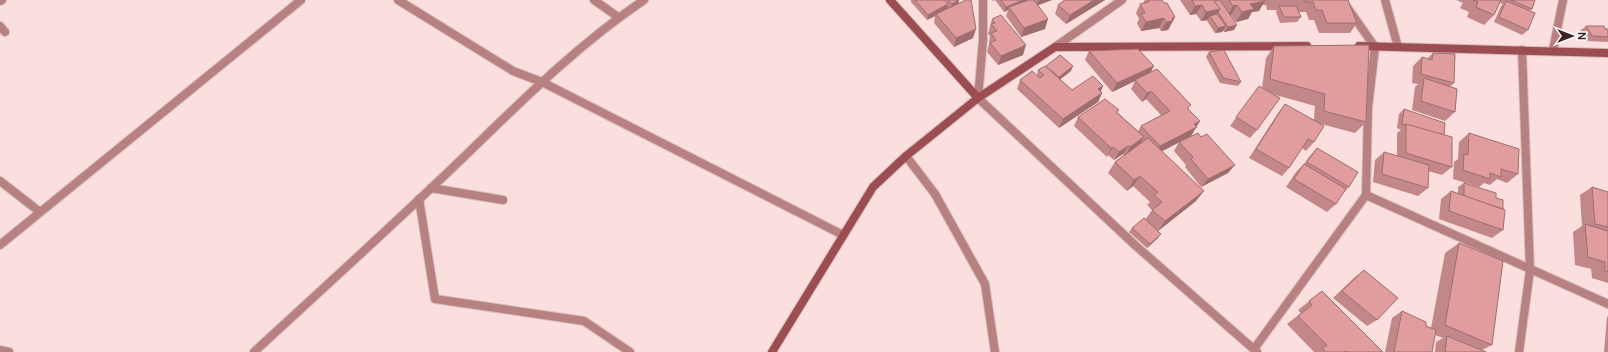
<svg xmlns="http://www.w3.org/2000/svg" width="1608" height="352" viewBox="0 0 1608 352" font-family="'DM Sans',sans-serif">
	<rect width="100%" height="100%" fill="#fbdede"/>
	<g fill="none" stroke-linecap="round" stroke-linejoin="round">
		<g stroke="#d9bcbc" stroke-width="10">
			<g id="lane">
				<polyline points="594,0 618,17"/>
				<polyline points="1385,0 1398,47"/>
				<polyline points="0,26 5,32"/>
				<polyline points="0,181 40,212"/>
				<polyline points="431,188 503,200"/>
			</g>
		</g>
		<g stroke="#d9bcbc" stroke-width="10">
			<g id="street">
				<polyline points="398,0 513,71 542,82 843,235"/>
				<polyline points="983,0 983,40 978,98 1136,246 1257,352"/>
				<polyline points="1342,0 1375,47 1368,108 1366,195"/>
				<polyline points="0,1 2,0"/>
				<polyline points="1055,47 1122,0"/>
				<polyline points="1553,50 1563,0"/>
				<polyline points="906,156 935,194 985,284 995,352"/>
				<polyline points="419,199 435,299 584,321 630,352"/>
				<polyline points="0,245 301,0"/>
				<polyline points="1254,349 1366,195 1608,304"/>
				<polyline points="0,350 9,352"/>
				<path d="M254,352C318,293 382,235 445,175C509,114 570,50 644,0"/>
				<polyline points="1519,352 1530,270 1522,50"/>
			</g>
		</g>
		<g stroke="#d9bcbc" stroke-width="10">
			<g id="secondary">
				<polyline points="890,0 978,98 1055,47 1307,46"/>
				<polyline points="1359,46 1608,53"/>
				<polyline points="772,352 873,187 906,156 978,98"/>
			</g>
		</g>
		<use href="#lane" stroke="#b78081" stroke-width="8"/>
		<use href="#street" stroke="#b78081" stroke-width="8"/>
		<use href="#secondary" stroke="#9b4d51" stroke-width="8"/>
	</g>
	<g fill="#c28788">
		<polygon points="911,0 959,0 958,4 973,38 954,47 934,23 935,16 927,20 911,2"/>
		<polygon points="992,0 1027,0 1027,1 1029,0 1052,0 1038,5 1045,29 1021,37 1006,16 1008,10 1004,12 995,0 993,1"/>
		<polygon points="1064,0 1105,0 1066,24 1055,14 1058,5 1063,1"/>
		<polygon points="1145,0 1162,0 1175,17 1168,30 1161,31 1159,28 1141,31 1137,23 1139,19 1136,13 1140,4 1143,3"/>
		<polygon points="1180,0 1214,0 1214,1 1220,0 1348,0 1357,23 1350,33 1319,33 1314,20 1309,20 1306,12 1299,12 1301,17 1297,22 1280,23 1276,12 1277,10 1267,10 1266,5 1262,5 1259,11 1252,12 1248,19 1236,22 1231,15 1230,15 1234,30 1224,32 1223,30 1222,32 1215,33 1207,21 1208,20 1201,21 1196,14 1190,15"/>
		<polygon points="1456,0 1501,0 1494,15 1484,25 1467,17 1469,12 1460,8 1463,3"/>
		<polygon points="1501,0 1535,0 1532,9 1530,11 1528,30 1522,35 1494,22 1501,6 1503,4 1500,3"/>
		<polygon points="992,19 1023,55 998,65 987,52 989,44 989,43 990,36 988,34"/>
		<polygon points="1586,26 1608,29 1608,42 1586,41 1580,31"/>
		<polygon points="1274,46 1366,122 1355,133 1321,124 1314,142 1306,151 1302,148 1289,168 1282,176 1249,158 1278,113 1285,104 1314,120 1315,106 1272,94 1257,130 1250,138 1230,126 1259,86 1262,88 1266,58"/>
		<polygon points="1089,51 1154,66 1150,73 1189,109 1196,127 1191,136 1162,151 1196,201 1158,231 1158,238 1147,248 1129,232 1132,228 1145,220 1152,210 1147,205 1150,202 1133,186 1127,191 1108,173 1115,162 1124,155 1123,154 1114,160 1108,155 1107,157 1074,126 1078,117 1119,110 1117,112 1138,131 1141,126 1161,115 1146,99 1142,102 1131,89 1135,81 1112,92 1085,60"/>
		<polygon points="1209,52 1241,82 1238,86 1220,83 1206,57"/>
		<polygon points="1433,53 1454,83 1450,87 1455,112 1445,121 1412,110 1415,87 1418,84 1412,83 1413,66 1422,57 1427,59"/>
		<polygon points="1038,70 1071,71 1060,79 1072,90 1103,86 1101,91 1102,93 1098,102 1059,128 1017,89 1020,80 1037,75"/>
		<polygon points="1404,109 1444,135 1452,167 1442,175 1428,171 1428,188 1418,196 1373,182 1375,160 1384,152 1397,156 1397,133 1401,130 1397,128 1399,114"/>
		<polygon points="1469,133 1518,174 1507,183 1497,179 1490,185 1484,183 1479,187 1453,179 1454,162 1458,159 1459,142"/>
		<polygon points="1179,142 1228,173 1201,187 1185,167 1186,165 1174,151"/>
		<polygon points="1317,148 1349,187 1343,193 1336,204 1327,212 1286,187 1296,172 1304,164 1309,157"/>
		<polygon points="1464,183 1496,198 1503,230 1492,238 1439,219 1441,199 1451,191 1458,194 1458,187"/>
		<polygon points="1592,187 1608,192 1608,283 1592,278 1591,269 1575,265 1573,232 1582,226 1580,195"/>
		<polygon points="1459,243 1492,345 1482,350 1486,352 1435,352 1436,342 1443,338 1435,335 1432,352 1385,352 1392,318 1402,311 1426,326 1431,328 1445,253"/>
		<polygon points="1364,270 1377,320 1367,326 1333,298 1355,277"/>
		<polygon points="1322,291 1383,352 1314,352 1287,324 1301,313 1298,310"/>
		<polygon points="1608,316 1608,352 1604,352 1607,317"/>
	</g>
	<g fill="#9e6e6f">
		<polygon points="959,0 958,5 950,9 952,4"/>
		<polygon points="1023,0 1027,0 1026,3 1009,7 1008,10 1004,12 1006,7"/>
		<polygon points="1040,0 1052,0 1036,6 1038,1"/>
		<polygon points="1094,0 1105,0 1066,24 1070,15"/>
		<polygon points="1265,1 1259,11 1252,12 1248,19 1236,22 1242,12 1250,4"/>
		<polygon points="948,4 947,10 936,14 935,16 927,20 928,15"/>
		<polygon points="1202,5 1196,14 1190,15 1195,6"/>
		<polygon points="1237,5 1231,15 1227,16 1233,6"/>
		<polygon points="1220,9 1214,19 1210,16 1208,20 1201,21 1206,12"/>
		<polygon points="1175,17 1168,30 1161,31 1166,22 1172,18"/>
		<polygon points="1164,18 1159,28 1141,31 1146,22"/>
		<polygon points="1048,19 1045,29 1021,37 1024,28"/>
		<polygon points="1237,25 1234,30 1224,32 1228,27"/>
		<polygon points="1226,26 1222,32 1215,33 1218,28"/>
		<polygon points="976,29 973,38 954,47 956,38"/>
		<polygon points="1026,45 1023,55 998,65 1001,56"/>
		<polygon points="1073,66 1071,71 1057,82 1059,77"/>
		<polygon points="1154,66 1149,75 1135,80 1135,81 1112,92 1117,83"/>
		<polygon points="1103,86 1099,95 1098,89"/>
		<polygon points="1151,91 1146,99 1142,102 1147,93"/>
		<polygon points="1102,93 1098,102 1059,128 1063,119"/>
		<polygon points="1200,121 1191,136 1155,155 1160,146"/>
		<polygon points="1144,137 1139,146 1125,156 1130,147"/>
		<polygon points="1128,146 1123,154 1114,160 1119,152"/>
		<polygon points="1113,147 1108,155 1107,157 1111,148"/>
		<polygon points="1235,165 1228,173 1201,187 1208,179"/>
		<polygon points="1140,176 1133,186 1127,191 1134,180"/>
		<polygon points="1204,191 1196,201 1158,231 1165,221"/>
		<polygon points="1161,234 1158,238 1147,248 1150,244"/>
	</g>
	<g fill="#e19d9e" stroke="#9e6e6f">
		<polygon points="915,0 944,0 948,4 928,15"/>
		<polygon points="948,0 959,0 952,4"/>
		<polygon points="966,0 971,0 976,29 956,38 936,14"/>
		<polygon points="1001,0 1023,0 1006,7"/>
		<polygon points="1029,0 1034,0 1048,19 1024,28 1009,7"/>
		<polygon points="1065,0 1094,0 1070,15 1058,5"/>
		<polygon points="1148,0 1162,0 1164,3 1167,3 1175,17 1172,18 1173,21 1166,22 1164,18 1146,22 1141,14 1145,13 1140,4 1149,2"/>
		<polygon points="1192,0 1214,0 1220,9 1206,12 1202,5 1195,6"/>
		<polygon points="1220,0 1237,25 1228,27 1218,12 1220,9 1214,1"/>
		<polygon points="1229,0 1264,0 1265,1 1250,4 1254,9 1242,12 1237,5 1233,6"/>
		<polygon points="1304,0 1348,0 1357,23 1327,23 1322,10 1316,10 1313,2 1305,2"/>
		<polygon points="1473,0 1501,0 1494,15 1476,7 1478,2"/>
		<polygon points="1511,0 1535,0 1532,9"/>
		<polygon points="1506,1 1535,13 1528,30 1499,17"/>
		<polygon points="1279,6 1296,6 1301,17 1284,17"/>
		<polygon points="1217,14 1226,26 1218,28 1210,16"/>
		<polygon points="1001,15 1026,45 1001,56 990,43 996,40 991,33 997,31 991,24 995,23 992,19"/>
		<polygon points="1586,26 1604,26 1605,29 1608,29 1608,37 1592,36"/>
		<polygon points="1369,45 1366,122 1324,111 1325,94 1270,79 1274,46"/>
		<polygon points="1138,49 1154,66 1117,83 1089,51"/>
		<polygon points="1224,50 1241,82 1223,78 1209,52"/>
		<polygon points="1433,53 1455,54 1454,83 1421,74 1422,57 1432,60"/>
		<polygon points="1060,55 1073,66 1059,77 1046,66"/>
		<polygon points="1045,66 1072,90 1093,76 1103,86 1098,89 1102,93 1063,119 1020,80 1032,71 1040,78 1044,75 1038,70"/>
		<polygon points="1157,69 1191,105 1187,108 1200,121 1194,124 1197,127 1160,146 1141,126 1170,111 1151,91 1147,93 1135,80"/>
		<polygon points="1424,78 1457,89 1455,112 1421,101"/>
		<polygon points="1259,86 1280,98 1257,130 1236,117"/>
		<polygon points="1105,99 1119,110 1116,112 1144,137 1130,147 1128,146 1119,152 1113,147 1111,148 1078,117"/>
		<polygon points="1285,104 1324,126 1314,142 1308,139 1289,168 1256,149"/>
		<polygon points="1404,109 1445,123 1444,135 1402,124"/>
		<polygon points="1406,124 1452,137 1452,167 1406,153"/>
		<polygon points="1198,133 1201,137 1207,134 1235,165 1208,179 1191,159 1193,157 1179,142"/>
		<polygon points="1469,133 1519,149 1518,174 1501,169 1501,177 1490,173 1490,179 1463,170 1464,154 1468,155"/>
		<polygon points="1148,138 1204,191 1165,221 1152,210 1162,202 1154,195 1158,192 1140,176 1134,180 1115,162"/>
		<polygon points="1317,148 1358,172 1349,187 1307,162"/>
		<polygon points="1384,152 1429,165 1428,188 1382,174"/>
		<polygon points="1304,164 1346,189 1336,204 1294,179"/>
		<polygon points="1464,183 1496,193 1496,198 1503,200 1503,209 1464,196"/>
		<polygon points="1592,187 1608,192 1608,227 1595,224"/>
		<polygon points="1451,191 1505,210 1503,230 1449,211"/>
		<polygon points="1144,218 1161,234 1150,244 1132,228"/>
		<polygon points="1585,224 1608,231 1608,272 1605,271 1605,262 1588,257"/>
		<polygon points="1459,243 1503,261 1492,345 1445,325"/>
		<polygon points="1364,270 1398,298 1377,320 1342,291"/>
		<polygon points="1322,291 1383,352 1347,352 1346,351 1344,352 1326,352 1322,348 1327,345 1298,316 1312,305 1309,301"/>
		<polygon points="1402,311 1426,322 1426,326 1436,330 1432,352 1394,352"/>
		<polygon points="1447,336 1486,352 1445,352"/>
	</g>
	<g transform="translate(1572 36) rotate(90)" stroke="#ffffff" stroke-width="3" paint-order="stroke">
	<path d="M0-3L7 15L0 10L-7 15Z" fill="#3d2223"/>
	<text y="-6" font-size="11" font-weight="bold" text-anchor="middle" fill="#3d2223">N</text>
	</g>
</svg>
